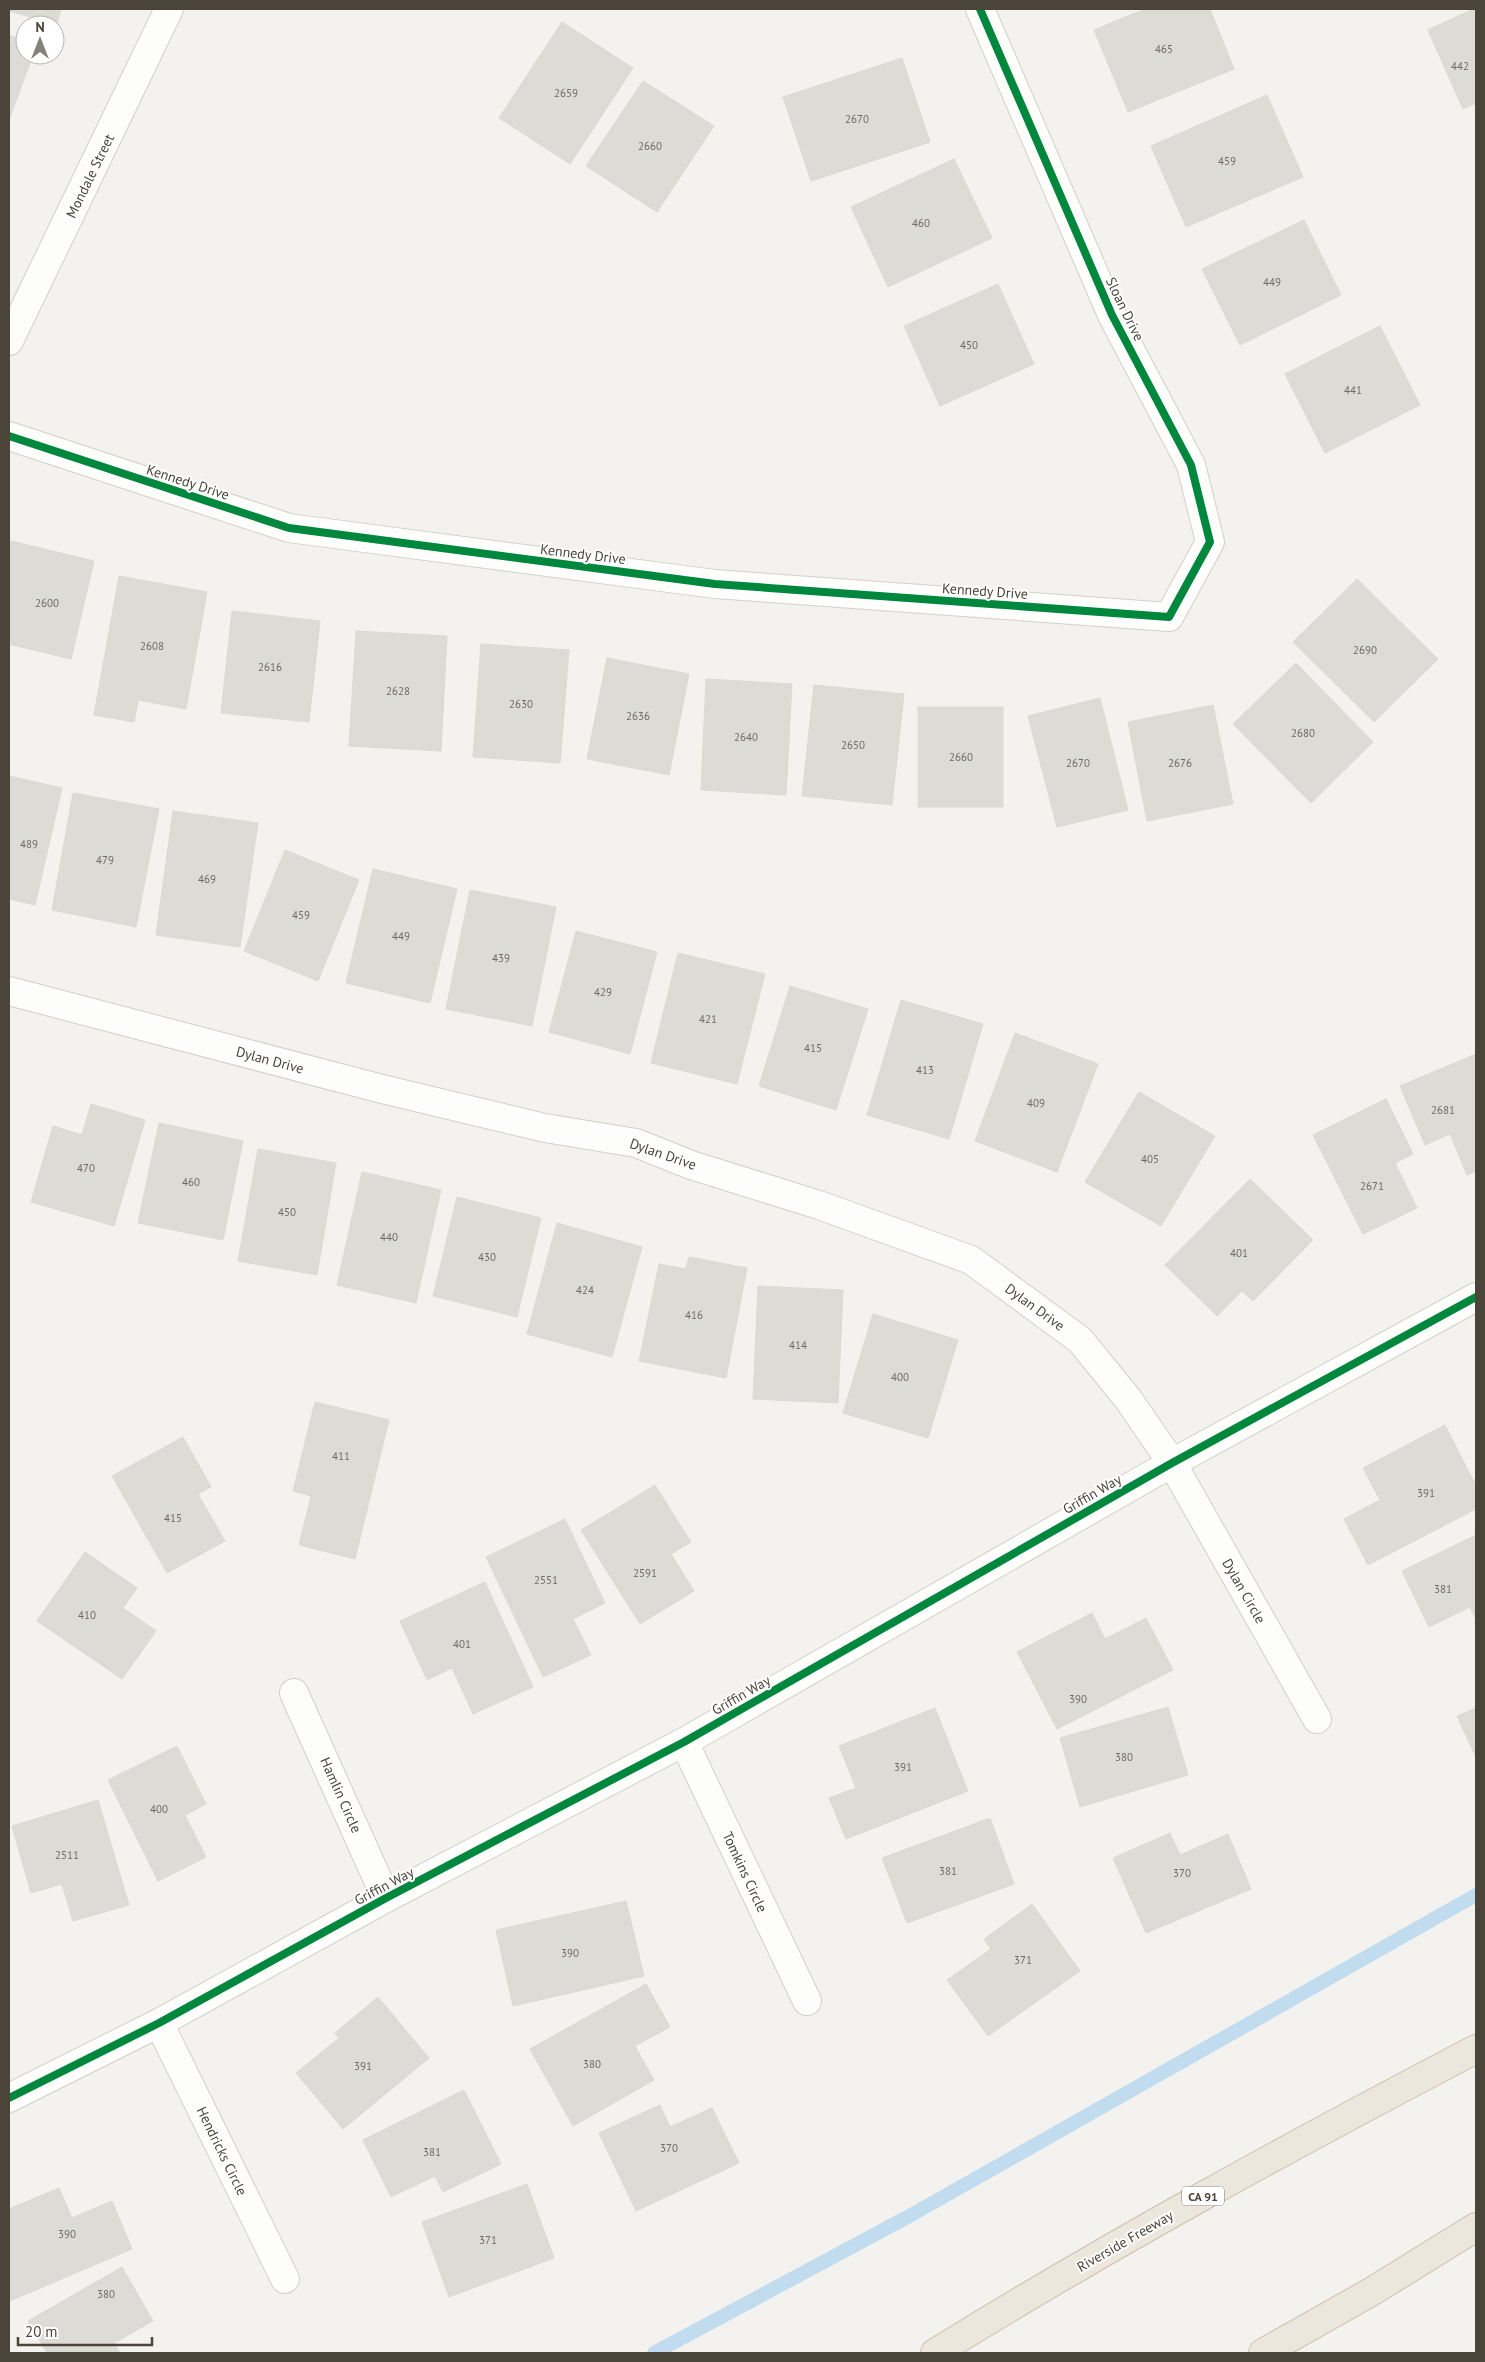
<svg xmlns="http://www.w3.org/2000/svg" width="1485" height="2362" viewBox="0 0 1485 2362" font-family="'PT Sans',sans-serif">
	<rect width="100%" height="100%" fill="#f4f2ee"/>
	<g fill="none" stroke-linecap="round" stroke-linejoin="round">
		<polyline stroke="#c1dcef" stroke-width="14" points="654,2353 913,2214 1476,1895"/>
	</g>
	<g fill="#dddbd6" stroke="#dcd9d4">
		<polygon points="9,9 61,9 57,24 9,11"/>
		<polygon points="1145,9 1210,9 1234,69 1128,112 1094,30"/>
		<polygon points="1473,9 1476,9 1476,103 1463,109 1428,30"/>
		<polygon points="562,22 633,68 570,164 499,118"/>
		<polygon points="9,35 25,41 25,55 33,55 9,120"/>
		<polygon points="902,58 930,142 811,181 783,97"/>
		<polygon points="643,81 714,126 657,212 586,166"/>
		<polygon points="1267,95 1303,177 1186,227 1151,146"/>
		<polygon points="954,159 992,238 888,287 851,207"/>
		<polygon points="1304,220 1341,295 1240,345 1202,269"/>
		<polygon points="998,284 1034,364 940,406 904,326"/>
		<polygon points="1380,326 1420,405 1325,453 1285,374"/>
		<polygon points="11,541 94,561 71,659 9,644 9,551"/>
		<polygon points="119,576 207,592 186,709 138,700 134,722 94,715"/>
		<polygon points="1357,579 1438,659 1374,722 1293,642"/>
		<polygon points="232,611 320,621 309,722 221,713"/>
		<polygon points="356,631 447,636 441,751 349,746"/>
		<polygon points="481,644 569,650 560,763 473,757"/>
		<polygon points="607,658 689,674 669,775 587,759"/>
		<polygon points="1296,663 1373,742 1311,803 1233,724"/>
		<polygon points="706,679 792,684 786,795 701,790"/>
		<polygon points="814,685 904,694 892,805 802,796"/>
		<polygon points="1100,698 1128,810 1057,827 1028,716"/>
		<polygon points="1213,705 1233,804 1147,821 1128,722"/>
		<rect x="918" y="707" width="85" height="100"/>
		<polygon points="9,776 62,788 35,905 9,899"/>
		<polygon points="73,793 159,809 136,927 52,910"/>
		<polygon points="173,811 258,823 240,947 156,935"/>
		<polygon points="285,850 359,880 318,981 244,951"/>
		<polygon points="373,869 457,889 430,1003 346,983"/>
		<polygon points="470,890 556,907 532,1026 446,1009"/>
		<polygon points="576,931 657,952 630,1054 549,1032"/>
		<polygon points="678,953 765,974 737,1084 651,1063"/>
		<polygon points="790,986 868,1009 836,1110 759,1086"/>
		<polygon points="901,1000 983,1024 949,1139 867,1115"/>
		<polygon points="1015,1033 1098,1064 1057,1172 975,1141"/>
		<polygon points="1476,1054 1476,1171 1467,1175 1450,1134 1425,1145 1400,1086"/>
		<polygon points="1139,1092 1215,1136 1161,1226 1085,1182"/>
		<polygon points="1386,1099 1413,1154 1395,1163 1417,1208 1363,1234 1313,1135"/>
		<polygon points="91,1104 145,1120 114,1226 31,1202 53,1126 82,1135"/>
		<polygon points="159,1123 243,1141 223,1240 138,1223"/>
		<polygon points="258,1149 336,1163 317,1275 238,1261"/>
		<polygon points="362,1172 441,1190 416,1303 337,1285"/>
		<polygon points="1250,1179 1313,1240 1253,1301 1242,1291 1217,1316 1165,1265"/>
		<polygon points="457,1197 541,1218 517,1317 433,1296"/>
		<polygon points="557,1223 642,1247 612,1357 527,1334"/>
		<polygon points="689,1257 747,1268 726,1378 639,1361 659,1264 686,1269"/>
		<polygon points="758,1286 843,1290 838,1403 753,1399"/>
		<polygon points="873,1314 958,1340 928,1438 843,1413"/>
		<polygon points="315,1402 389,1420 355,1559 299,1545 311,1496 293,1491"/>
		<polygon points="1445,1425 1476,1486 1476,1509 1368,1565 1344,1519 1380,1500 1363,1468"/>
		<polygon points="183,1437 211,1487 198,1494 225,1541 167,1573 112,1476"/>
		<polygon points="655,1485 691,1542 671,1554 694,1591 640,1624 581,1530"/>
		<polygon points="565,1519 605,1603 573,1619 591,1655 543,1677 486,1557"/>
		<polygon points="1476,1535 1476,1619 1470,1607 1429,1627 1402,1571"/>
		<polygon points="85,1552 137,1588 123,1608 156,1631 122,1679 37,1621"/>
		<polygon points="485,1582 533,1687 473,1714 452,1668 427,1680 400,1621"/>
		<polygon points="1092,1613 1105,1639 1146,1618 1173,1670 1057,1729 1017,1652"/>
		<polygon points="1168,1707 1188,1775 1080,1807 1060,1738"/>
		<polygon points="935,1708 968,1791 846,1839 829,1798 856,1788 839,1746"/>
		<polygon points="1476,1708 1476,1757 1457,1716"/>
		<polygon points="177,1746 206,1804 185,1815 206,1857 158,1881 108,1780"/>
		<polygon points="98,1800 129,1905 73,1921 62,1884 31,1893 12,1826"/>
		<polygon points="990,1818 1014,1884 907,1923 882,1858"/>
		<polygon points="1170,1833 1180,1855 1228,1834 1251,1889 1146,1933 1113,1858"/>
		<polygon points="626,1901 644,1976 513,2006 496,1930"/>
		<polygon points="1032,1904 1080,1971 988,2036 947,1980 991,1949 984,1939"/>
		<polygon points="646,1984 670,2027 635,2046 654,2080 573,2126 530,2049"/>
		<polygon points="378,1997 429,2058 343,2129 296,2073 339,2038 335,2033"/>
		<polygon points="464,2090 501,2164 443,2192 435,2176 391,2197 363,2140"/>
		<polygon points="660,2105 670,2127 712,2108 739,2163 636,2211 599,2133"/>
		<polygon points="527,2184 554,2258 449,2297 422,2222"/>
		<polygon points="59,2188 72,2218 112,2201 132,2249 10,2301 9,2297 9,2209"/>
		<polygon points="122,2267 153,2321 114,2343 120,2353 47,2353 28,2321"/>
	</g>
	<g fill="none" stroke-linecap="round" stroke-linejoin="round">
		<g stroke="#d2d0cb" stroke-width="30">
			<g id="minor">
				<polyline points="9,341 169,9"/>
				<polyline points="9,436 289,528 715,584 1169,617 1210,542 1191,465 1112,315 980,9"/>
				<polyline points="9,991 382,1089 545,1128 636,1143 691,1165 819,1205 971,1260 1080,1340 1128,1399 1172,1463 1317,1719"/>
				<polyline points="294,1693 386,1898"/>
				<polyline points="684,1742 807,2001"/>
				<polyline points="159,2023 285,2279"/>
				<polyline points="9,2098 159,2023 386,1898 684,1742 1172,1463 1476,1297"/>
			</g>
		</g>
		<g stroke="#cbbfaa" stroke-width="30">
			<g id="highway">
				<path d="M935,2353C1111,2244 1293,2145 1476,2049"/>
				<polyline points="1263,2353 1371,2292 1476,2227"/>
			</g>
		</g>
		<use href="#minor" stroke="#fdfdfc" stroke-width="28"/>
		<use href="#highway" stroke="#ece7dc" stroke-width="28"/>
		<g stroke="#fff" stroke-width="11">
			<g id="cycleway">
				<polyline points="9,436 289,528 715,584 1169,617 1210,542 1191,465 1112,315 980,9"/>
				<polyline points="9,2098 159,2023 386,1898 684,1742 1172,1463 1476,1297"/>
			</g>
		</g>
		<use href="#cycleway" stroke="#00873e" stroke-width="8"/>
	</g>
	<g text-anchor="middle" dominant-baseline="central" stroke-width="4" stroke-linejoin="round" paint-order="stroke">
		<g font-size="11" fill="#706a61">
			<text x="1164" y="49">465</text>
			<text x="1460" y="66">442</text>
			<text x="566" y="93">2659</text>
			<text x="857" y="119">2670</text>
			<text x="650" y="146">2660</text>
			<text x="1227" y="161">459</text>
			<text x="921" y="223">460</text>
			<text x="1272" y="282">449</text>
			<text x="969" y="345">450</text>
			<text x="1353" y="390">441</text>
			<text x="47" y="603">2600</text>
			<text x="152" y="646">2608</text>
			<text x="1365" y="650">2690</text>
			<text x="270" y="667">2616</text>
			<text x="398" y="691">2628</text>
			<text x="521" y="704">2630</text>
			<text x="638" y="716">2636</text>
			<text x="1303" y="733">2680</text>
			<text x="746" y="737">2640</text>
			<text x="853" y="745">2650</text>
			<text x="961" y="757">2660</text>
			<text x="1078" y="763">2670</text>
			<text x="1180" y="763">2676</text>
			<text x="29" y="844">489</text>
			<text x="105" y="860">479</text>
			<text x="207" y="879">469</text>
			<text x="301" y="915">459</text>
			<text x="401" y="936">449</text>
			<text x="501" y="958">439</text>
			<text x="603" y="992">429</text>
			<text x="708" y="1019">421</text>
			<text x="813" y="1048">415</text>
			<text x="925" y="1070">413</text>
			<text x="1036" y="1103">409</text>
			<text x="1443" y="1110">2681</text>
			<text x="1150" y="1159">405</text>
			<text x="86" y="1168">470</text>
			<text x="191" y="1182">460</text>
			<text x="1372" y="1186">2671</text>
			<text x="287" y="1212">450</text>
			<text x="389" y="1237">440</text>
			<text x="1239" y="1253">401</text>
			<text x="487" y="1257">430</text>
			<text x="585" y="1290">424</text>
			<text x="694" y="1315">416</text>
			<text x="798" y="1345">414</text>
			<text x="900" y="1377">400</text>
			<text x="341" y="1456">411</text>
			<text x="1426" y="1493">391</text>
			<text x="173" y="1518">415</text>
			<text x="645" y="1573">2591</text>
			<text x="546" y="1580">2551</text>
			<text x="1443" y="1589">381</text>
			<text x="87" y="1615">410</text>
			<text x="462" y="1644">401</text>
			<text x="1078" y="1699">390</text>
			<text x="1124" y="1757">380</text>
			<text x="903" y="1767">391</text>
			<text x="159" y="1809">400</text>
			<text x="67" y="1855">2511</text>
			<text x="948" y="1871">381</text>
			<text x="1182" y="1873">370</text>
			<text x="570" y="1953">390</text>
			<text x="1023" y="1960">371</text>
			<text x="592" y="2064">380</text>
			<text x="363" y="2066">391</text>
			<text x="669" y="2148">370</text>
			<text x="432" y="2152">381</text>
			<text x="67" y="2234">390</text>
			<text x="488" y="2240">371</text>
			<text x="106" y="2294">380</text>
		</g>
		<rect fill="#fff" stroke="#807c74" stroke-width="1" x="1182" y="2186.5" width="42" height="19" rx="4"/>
		<g font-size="12" font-weight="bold" fill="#4a4439">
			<text x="1203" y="2196">CA 91</text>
		</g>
		<g font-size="14" fill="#4a4439" stroke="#fff">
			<text transform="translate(90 176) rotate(-64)">Mondale Street</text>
			<text transform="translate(1125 309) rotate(64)">Sloan Drive</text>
			<text transform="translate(188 482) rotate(18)">Kennedy Drive</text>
			<text transform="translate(583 554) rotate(7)">Kennedy Drive</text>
			<text transform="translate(985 591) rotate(4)">Kennedy Drive</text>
			<text transform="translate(270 1060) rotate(15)">Dylan Drive</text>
			<text transform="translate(663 1154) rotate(19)">Dylan Drive</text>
			<text transform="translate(1035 1307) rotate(36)">Dylan Drive</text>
			<text transform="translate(1092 1494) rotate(-30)">Griffin Way</text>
			<text transform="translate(1244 1591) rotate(60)">Dylan Circle</text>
			<text transform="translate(741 1695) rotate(-30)">Griffin Way</text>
			<text transform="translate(341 1795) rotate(66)">Hamlin Circle</text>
			<text transform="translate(745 1872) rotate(65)">Tomkins Circle</text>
			<text transform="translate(384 1886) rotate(-28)">Griffin Way</text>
			<text transform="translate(222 2151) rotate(64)">Hendricks Circle</text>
			<text transform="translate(1125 2241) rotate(-30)">Riverside Freeway</text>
		</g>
	</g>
	<rect width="1485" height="2362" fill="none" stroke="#4a4439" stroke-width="20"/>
	<g transform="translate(40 40)"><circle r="24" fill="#ffffff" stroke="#b7b4b0"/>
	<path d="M0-4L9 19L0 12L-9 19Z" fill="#868178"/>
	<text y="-8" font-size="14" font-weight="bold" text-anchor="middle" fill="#4a4439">N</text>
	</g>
	<path d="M18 2337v8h134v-8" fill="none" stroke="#4a4439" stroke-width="2.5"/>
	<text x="25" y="2337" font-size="15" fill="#4a4439" stroke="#ffffff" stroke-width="4" paint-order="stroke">20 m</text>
</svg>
